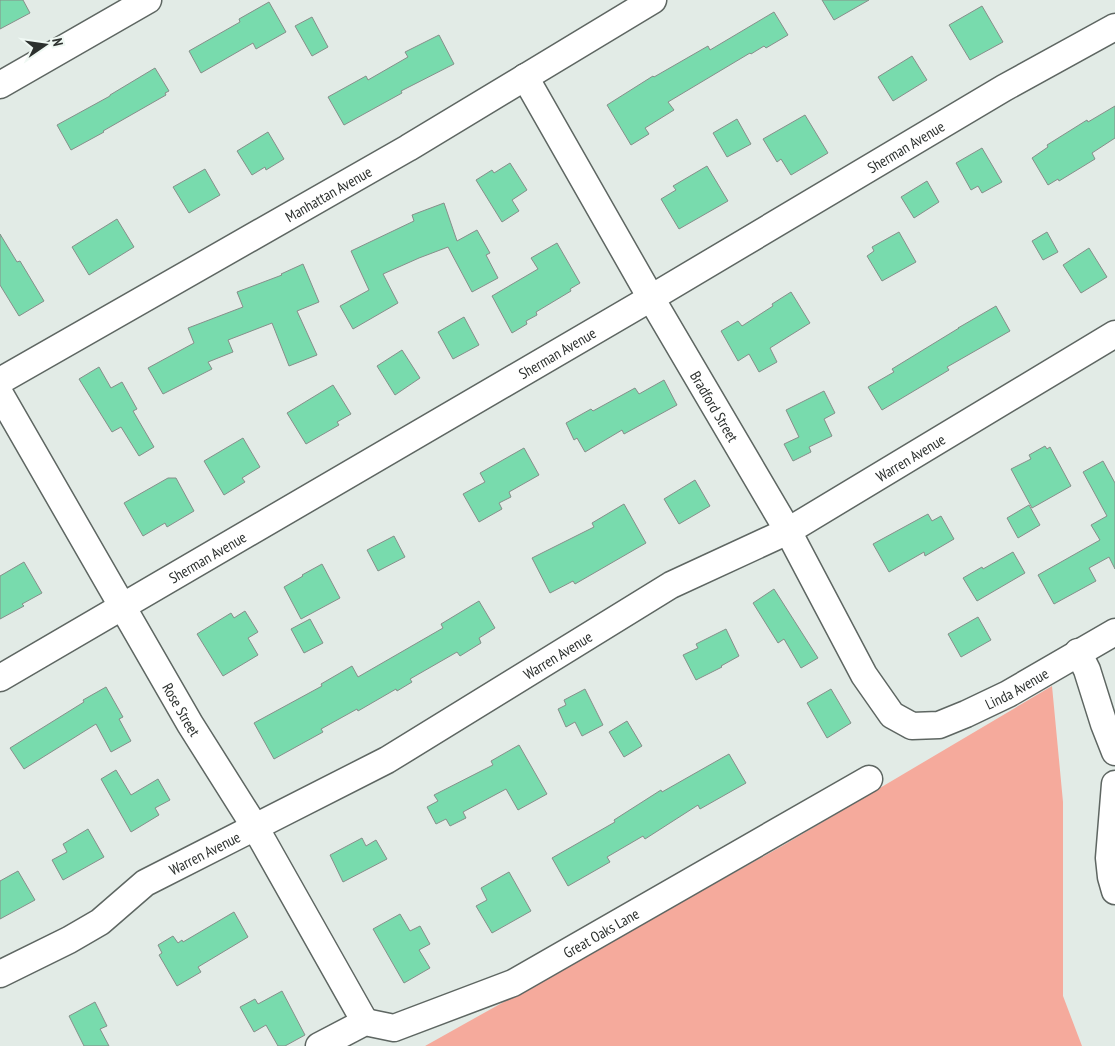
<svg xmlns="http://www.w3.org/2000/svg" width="1115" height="1046" viewBox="0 0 1115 1046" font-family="'PT Sans Narrow',sans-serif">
	<rect width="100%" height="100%" fill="#e2ebe6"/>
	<polygon fill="#f5aa9c" points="1052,686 1063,802 1063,996 1082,1046 425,1046 782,846"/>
	<g fill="#78dbad" stroke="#868f8a">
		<polygon points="0,0 23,0 30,13 0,29"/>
		<polygon points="822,0 869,0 834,20"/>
		<polygon points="269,2 286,32 256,49 253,43 201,73 189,51 240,22 239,19"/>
		<polygon points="982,6 1003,42 970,60 949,25"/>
		<polygon points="774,12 788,35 766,48 764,46 751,54 750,53 668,102 674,110 645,128 649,134 631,145 607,105 653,76 654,77 708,46 710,50"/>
		<polygon points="312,17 328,47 312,56 295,26"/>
		<polygon points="439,35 454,64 401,91 402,93 344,125 328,97 366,76 368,80 408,57 405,52"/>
		<polygon points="912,56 927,80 893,101 878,77"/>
		<polygon points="155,68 169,91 165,93 166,95 103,131 104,132 71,150 57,125 110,96 110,95"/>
		<polygon points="1115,106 1115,138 1092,153 1095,159 1059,181 1058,179 1048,185 1032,158 1048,147 1047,145 1087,120 1088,122"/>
		<polygon points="805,115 828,153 791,175 781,159 777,162 763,139"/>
		<polygon points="737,119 751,144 727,157 713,133"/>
		<polygon points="268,132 284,159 266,170 265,167 252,175 237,151"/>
		<polygon points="982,148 1002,182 982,193 978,186 971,190 956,163"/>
		<polygon points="510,163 527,190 512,200 519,211 502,222 476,180 492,170 494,173"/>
		<polygon points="707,166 728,201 679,229 661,199 676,190 673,186"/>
		<polygon points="205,169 220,195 189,213 173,187"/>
		<polygon points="927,181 939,202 914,218 901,197"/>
		<polygon points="444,203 457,241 477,230 490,253 486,255 498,278 472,292 448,247 419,258 383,274 398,303 353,329 340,306 369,290 351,251 414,221 412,215"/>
		<polygon points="117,219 134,247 89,275 72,247"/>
		<polygon points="899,232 916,262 882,281 867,256 874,251 872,247"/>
		<polygon points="1047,232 1058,252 1043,260 1032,241"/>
		<polygon points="0,234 17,262 20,261 44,301 19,316 0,285"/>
		<polygon points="557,243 580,283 570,289 571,291 536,312 537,315 526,321 527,324 512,333 492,296 538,269 531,258"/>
		<polygon points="1089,248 1107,277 1081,293 1063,265"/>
		<polygon points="303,264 319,302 297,311 317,355 289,366 272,323 228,340 233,352 208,362 212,369 163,394 148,368 194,343 188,328 243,307 237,292 282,275 281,274"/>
		<polygon points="791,292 810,323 770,348 777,362 759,372 749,354 738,361 721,331 738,321 742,326 773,306 772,304"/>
		<polygon points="996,306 1010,331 947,367 949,370 882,410 868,387 894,372 892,369 959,328 958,328"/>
		<polygon points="464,317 479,345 453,359 438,332"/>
		<polygon points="402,350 420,378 395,395 377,366"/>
		<polygon points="99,367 111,388 122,382 137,409 133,411 154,447 139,456 121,427 112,432 79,379"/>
		<polygon points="664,380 677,405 624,434 622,430 585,452 577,438 574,440 566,423 591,409 593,411 635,388 639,394"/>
		<polygon points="333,385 351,414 337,422 339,425 306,444 287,413"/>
		<polygon points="824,391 835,413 824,419 832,436 809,447 811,452 793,461 784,444 799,437 786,410"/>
		<polygon points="243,438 260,467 242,478 245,482 224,495 204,461"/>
		<polygon points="1045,446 1047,449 1050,447 1071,486 1032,508 1011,469 1031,459 1029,455"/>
		<polygon points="524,448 539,475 509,492 511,497 499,503 502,509 479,522 463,494 485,482 480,473"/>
		<polygon points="1103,461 1115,483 1115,569 1109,557 1089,568 1096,581 1054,604 1038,575 1100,540 1091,525 1107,516 1083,472"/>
		<polygon points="168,478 176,478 194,511 167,527 165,523 143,536 124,503"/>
		<polygon points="695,480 710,506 679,524 664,499"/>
		<polygon points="624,504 646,543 575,584 573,581 550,593 532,558 594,527 592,523"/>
		<polygon points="1029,505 1040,525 1018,538 1007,518"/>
		<polygon points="928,514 932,521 941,516 954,539 925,556 924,552 889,572 873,544"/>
		<polygon points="394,536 405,557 378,571 367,550"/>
		<polygon points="1013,552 1025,573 977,601 963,578 982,567 983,569"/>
		<polygon points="24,562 42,593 22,604 24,606 0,619 0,576"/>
		<polygon points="322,564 340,598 301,619 284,587 303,576 302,575"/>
		<polygon points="774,589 818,658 801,668 784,639 778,643 753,603"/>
		<polygon points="479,601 495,628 479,638 481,643 460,656 457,652 410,679 412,682 397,691 396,689 358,711 357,709 321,729 323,732 274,759 254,723 322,686 321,684 352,666 358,677 443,628 441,624"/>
		<polygon points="245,611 258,632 248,638 258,655 223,676 197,634 231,613 234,618"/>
		<polygon points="978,617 991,640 961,657 948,634"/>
		<polygon points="310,619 323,643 304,653 291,629"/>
		<polygon points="726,629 739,656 721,666 722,667 696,680 683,655 698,648 696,644"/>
		<polygon points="106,687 123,717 119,719 131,741 111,752 96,724 24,769 10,748 84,702 83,700"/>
		<polygon points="585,689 603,725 582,736 575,722 566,727 558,709 566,705 564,700"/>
		<polygon points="831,689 851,723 827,738 807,703"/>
		<polygon points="627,721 642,746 624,757 609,732"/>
		<polygon points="519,745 547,794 518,810 506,789 463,812 466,818 450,826 446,819 436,824 427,807 438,801 434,795 493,765 491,761"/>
		<polygon points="729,754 746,783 700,809 698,805 645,839 643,836 607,857 610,862 568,886 552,858 615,822 614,820 661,790 662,792"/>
		<polygon points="116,770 131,795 158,779 170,800 155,808 159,815 131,832 101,779"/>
		<polygon points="88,829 104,857 63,880 52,860 67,852 63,844"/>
		<polygon points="362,838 366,846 376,840 387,859 343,882 330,855"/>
		<polygon points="18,871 35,900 0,919 0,881"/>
		<polygon points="509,872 531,911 492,933 476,906 487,900 481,888"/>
		<polygon points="234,912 248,937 198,967 201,972 177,986 159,955 162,953 158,945 173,936 178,943 182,940 183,942"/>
		<polygon points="400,914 410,931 420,926 430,944 419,950 430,968 404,983 373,929"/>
		<polygon points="282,991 305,1035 285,1046 278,1046 266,1025 254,1032 240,1007 255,999 258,1004"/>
		<polygon points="95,1002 107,1026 100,1029 109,1046 84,1046 69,1016"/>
	</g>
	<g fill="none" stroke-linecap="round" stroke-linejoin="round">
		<g stroke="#5e6662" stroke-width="29">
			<g id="minor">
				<path id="s1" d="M525,77L651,298L788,531L864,675L892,715L912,726L939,725L966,714L1008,694L1115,632"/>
				<polyline points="0,85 148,0"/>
				<path id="s2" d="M0,381L408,148L653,0"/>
				<path id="s3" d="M0,394L190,724L255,827L365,1022"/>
				<polyline points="1078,652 1087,670 1104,724 1115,752"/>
				<path id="s4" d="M0,678L651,298L1004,88L1115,27"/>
				<polyline points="1115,784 1109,858 1111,877 1115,891"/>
				<path id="s5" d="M0,974L69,940L100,922L145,883L387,760L671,585L788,531L1115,334"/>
				<path id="s6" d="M319,1046L365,1022L394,1028L513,983L869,779"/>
			</g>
		</g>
		<use href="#minor" stroke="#fff" stroke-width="26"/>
	</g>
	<g text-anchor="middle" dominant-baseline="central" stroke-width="5" stroke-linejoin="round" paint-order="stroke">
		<g font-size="15" fill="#2c302e" stroke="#eff8f3">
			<text stroke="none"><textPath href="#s4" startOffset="1050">Sherman Avenue</textPath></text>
			<text stroke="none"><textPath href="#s2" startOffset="378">Manhattan Avenue</textPath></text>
			<text stroke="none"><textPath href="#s4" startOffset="645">Sherman Avenue</textPath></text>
			<text stroke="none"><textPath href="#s1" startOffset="380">Bradford Street</textPath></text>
			<text stroke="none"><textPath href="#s5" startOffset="1049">Warren Avenue</textPath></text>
			<text stroke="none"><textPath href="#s4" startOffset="240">Sherman Avenue</textPath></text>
			<text stroke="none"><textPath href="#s5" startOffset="644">Warren Avenue</textPath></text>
			<text stroke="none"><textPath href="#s1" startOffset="872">Linda Avenue</textPath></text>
			<text stroke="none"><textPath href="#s3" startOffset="364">Rose Street</textPath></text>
			<text stroke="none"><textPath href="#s5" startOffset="239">Warren Avenue</textPath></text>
			<text stroke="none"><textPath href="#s6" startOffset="310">Great Oaks Lane</textPath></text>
		</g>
	</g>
	<g transform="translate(45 45) rotate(77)" stroke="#eff8f3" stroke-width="4" paint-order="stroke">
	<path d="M0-4L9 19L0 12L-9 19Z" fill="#2c302e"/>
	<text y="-8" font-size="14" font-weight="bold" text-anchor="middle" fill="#2c302e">N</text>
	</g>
</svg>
